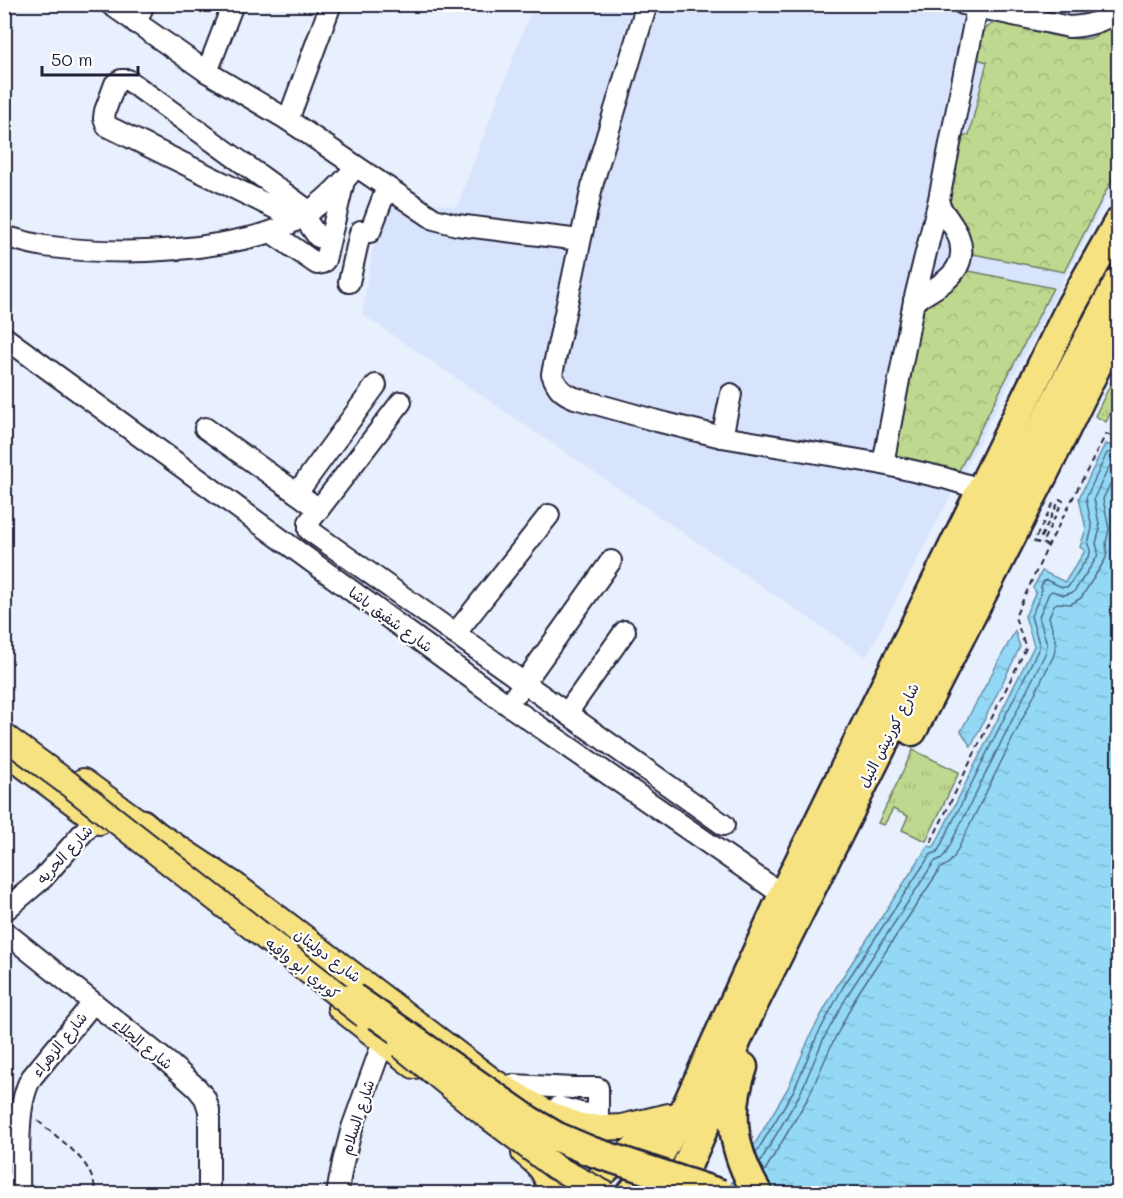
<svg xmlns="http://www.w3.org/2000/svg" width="1123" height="1198" viewBox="0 0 1123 1198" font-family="Mali,'Playpen Sans Arabic',sans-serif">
	<defs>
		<pattern id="grass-tufts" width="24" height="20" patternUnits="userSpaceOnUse" patternTransform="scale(1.5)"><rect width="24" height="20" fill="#bed88f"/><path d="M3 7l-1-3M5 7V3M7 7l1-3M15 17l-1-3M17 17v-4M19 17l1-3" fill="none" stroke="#a3b97c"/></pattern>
		<pattern id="park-crowns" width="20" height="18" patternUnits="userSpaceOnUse" patternTransform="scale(1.5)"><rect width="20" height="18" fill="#bed88f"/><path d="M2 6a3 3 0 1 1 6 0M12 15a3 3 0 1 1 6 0" fill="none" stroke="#a3b97c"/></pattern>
		<pattern id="water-ripples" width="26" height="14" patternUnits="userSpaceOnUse" patternTransform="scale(1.5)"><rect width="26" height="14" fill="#93d9f5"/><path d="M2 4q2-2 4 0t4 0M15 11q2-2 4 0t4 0" fill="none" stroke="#7ebad3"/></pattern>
	</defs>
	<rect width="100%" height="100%" fill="#e8effd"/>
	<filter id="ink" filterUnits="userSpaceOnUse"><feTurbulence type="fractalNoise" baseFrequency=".0167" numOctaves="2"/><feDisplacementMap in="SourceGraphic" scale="12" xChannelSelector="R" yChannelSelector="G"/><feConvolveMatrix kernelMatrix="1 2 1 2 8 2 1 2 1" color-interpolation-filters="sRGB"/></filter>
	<g filter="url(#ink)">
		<polygon fill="#d8e4fc" points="533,5 1118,5 1118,176 866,657 362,314 382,195 457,207"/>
		<g fill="url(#grass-tufts)" stroke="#707d65" stroke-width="1.5">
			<polygon points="1118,369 1118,397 1106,422 1095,416"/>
			<polygon points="913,750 959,772 926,841 902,830 908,816 893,809 884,825 878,823"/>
		</g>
		<g fill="url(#park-crowns)" stroke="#707d65" stroke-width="1.5">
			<path d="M1118,21V168L1064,272L973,254L946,206L959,138L969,135L987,62L977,59C980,44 980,24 999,22C1019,27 1073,43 1091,38C1101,35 1110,27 1118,21Z"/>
			<polygon points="964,270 1053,288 956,476 896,458 893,453 893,443 926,300"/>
		</g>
		<g fill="url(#water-ripples)" stroke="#6690ab" stroke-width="1.5">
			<polygon points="1118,435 1118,1193 725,1194 788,1088 811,1034 838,984 928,846 934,847 1034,646 1025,616 1036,592 1033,588 1042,571 1065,582 1085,551 1080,547 1086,529 1079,498 1105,444 1113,446"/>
			<polygon points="1015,631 1020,647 971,747 961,731"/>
		</g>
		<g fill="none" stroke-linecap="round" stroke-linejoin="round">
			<g stroke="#4f6b85" stroke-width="1.5">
				<polyline points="756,1153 794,1090 817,1036 843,987 930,855 937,852 939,849 1039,648 1039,644 1031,616 1041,594 1041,586 1044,581 1046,580 1062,587 1068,587 1090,554 1090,550 1088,544 1092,528 1086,498 1107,453 1115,452 1118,449"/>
				<polyline points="760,1162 800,1094 823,1040 850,991 934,862 942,858 946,853 1046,652 1047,644 1039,617 1049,593 1052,591 1064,595 1074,592 1097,557 1098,551 1096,543 1100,529 1094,498 1112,461 1118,458"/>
				<polyline points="764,1172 808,1098 832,1044 857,995 940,869 949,863 954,857 1054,655 1056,642 1049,617 1054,605 1057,603 1071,604 1081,598 1105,560 1107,553 1106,543 1109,529 1103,499 1118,468"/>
			</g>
			<g stroke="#22223b" stroke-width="24">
				<g id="minor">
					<polyline points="110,4 207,72 288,120 434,219 457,225 580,240"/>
					<path d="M647,4L593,182L552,374C557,388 562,393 575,398L657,421L722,437L883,464L944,478L981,489"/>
					<path d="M963,4L1069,27C1089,26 1101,22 1118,11"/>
					<polyline points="136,23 144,4"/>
					<polyline points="207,72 233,4"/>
					<polyline points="288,120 331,4"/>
					<polyline points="303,216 318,237"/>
					<polyline points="297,219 107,126 104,118 105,111 115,84 121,80 128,80 309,211"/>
					<polyline points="271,232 314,262 317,264 322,263 325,260 344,181"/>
					<path d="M4,236C18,240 31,244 44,246C109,255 185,253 248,238C255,236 263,235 270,232C305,221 333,194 356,167"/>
					<polyline points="349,282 360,233 361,231 370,232 387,187"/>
					<path d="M914,301C939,285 972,272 958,235C953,224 944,214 938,204"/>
					<polyline points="4,337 508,705 783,895"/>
					<polyline points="401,402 309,522 309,530 724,825"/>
					<polyline points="205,428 319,509"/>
					<polyline points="722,437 731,394"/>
					<polyline points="883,464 914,301 938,204 977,8"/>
					<polyline points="297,493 376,385"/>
					<polyline points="455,634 549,515"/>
					<polyline points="517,693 611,561"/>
					<polyline points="567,713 625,631"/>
					<polyline points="4,911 43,878 95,819"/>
					<polyline points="4,931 170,1064 197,1088 205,1098 209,1110 209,1194"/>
					<polyline points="504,1087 513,1085 573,1088 598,1088 598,1115 580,1113 558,1107 557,1111"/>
					<path d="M19,1194C20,1162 15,1103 32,1077L93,1003"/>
					<polyline points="337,1194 343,1162 352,1128 383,1042"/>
				</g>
			</g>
			<g stroke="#22223b" stroke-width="28">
				<g id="major">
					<polyline points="4,751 99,822"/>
					<polyline points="83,781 142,824 235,885 493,1081 548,1113 580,1126 601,1128 622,1127 669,1116"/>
					<polyline points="340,1008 414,1066"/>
					<path d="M524,1153C540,1166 547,1172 550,1194"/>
					<polyline points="580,1194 668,1118"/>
				</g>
			</g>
			<g stroke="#22223b" stroke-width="33">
				<g id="highway">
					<polyline points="912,731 1045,471 1098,363 1113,326"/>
					<polyline points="142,824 198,872"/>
					<path d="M743,1067C726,1113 733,1152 758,1194"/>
					<polyline points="631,1194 652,1168 687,1105 783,895 1071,306 1118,223"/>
					<polyline points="672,1194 686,1168 708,1118 721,1081 736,1042 753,1005 963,584 1067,379 1118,283"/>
				</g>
			</g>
			<g stroke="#22223b" stroke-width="2" stroke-dasharray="6 4.5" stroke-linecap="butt">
				<polyline points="1048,546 1042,543 1063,501 1060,499 1038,543 1034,541 1054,502"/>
				<polyline points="931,842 1026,648 1015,617 1048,546 1106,434 1111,436 1118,419"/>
				<path d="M38,1121C53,1134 72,1147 84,1163C91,1172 94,1183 97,1194"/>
			</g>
			<use href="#minor" stroke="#fff" stroke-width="20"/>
			<use href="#major" stroke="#f7e281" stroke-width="24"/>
			<use href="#highway" stroke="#f7e281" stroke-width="28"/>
			<g stroke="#22223b" stroke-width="28" stroke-linecap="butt">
				<g id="major-bridge">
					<polyline points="4,736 69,784 365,1016"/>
					<polyline points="401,1046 483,1113 555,1167 606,1194"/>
				</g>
			</g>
			<g stroke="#22223b" stroke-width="33" stroke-linecap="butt">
				<polyline id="highway-bridge" points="353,998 528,1120 557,1137 590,1151 721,1194"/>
			</g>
			<use href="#major-bridge" stroke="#f7e281" stroke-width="24"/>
			<use href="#highway-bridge" stroke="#f7e281" stroke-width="28"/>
		</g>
	</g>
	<g text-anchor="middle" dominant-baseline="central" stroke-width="4.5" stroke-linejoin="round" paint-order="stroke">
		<g font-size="15" fill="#22223b" stroke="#fff">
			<text transform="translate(391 619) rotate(36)">شارع شفيق باشا</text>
			<text transform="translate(888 735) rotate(-63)">شارع كورنيش النيل</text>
			<text transform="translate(64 854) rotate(-47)">شارع الحريه</text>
			<text transform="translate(328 955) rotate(37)">شارع دوليتان</text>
			<text transform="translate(303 968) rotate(38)">كوبري ابو وافيه</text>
			<text transform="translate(143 1043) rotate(39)">شارع الجلاء</text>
			<text transform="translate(59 1044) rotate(-51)">شارع الزهراء</text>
			<text transform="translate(357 1117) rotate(-72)">شارع السلام</text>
		</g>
	</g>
	<rect width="1123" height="1198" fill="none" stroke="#fff" stroke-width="24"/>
	<rect x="12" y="12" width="1099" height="1174" fill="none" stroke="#22223b" stroke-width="2" filter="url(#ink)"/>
	<path d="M42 66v9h96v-9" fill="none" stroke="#22223b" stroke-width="3"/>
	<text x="51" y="66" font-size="18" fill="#22223b" stroke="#ffffff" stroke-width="4.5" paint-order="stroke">50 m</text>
</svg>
